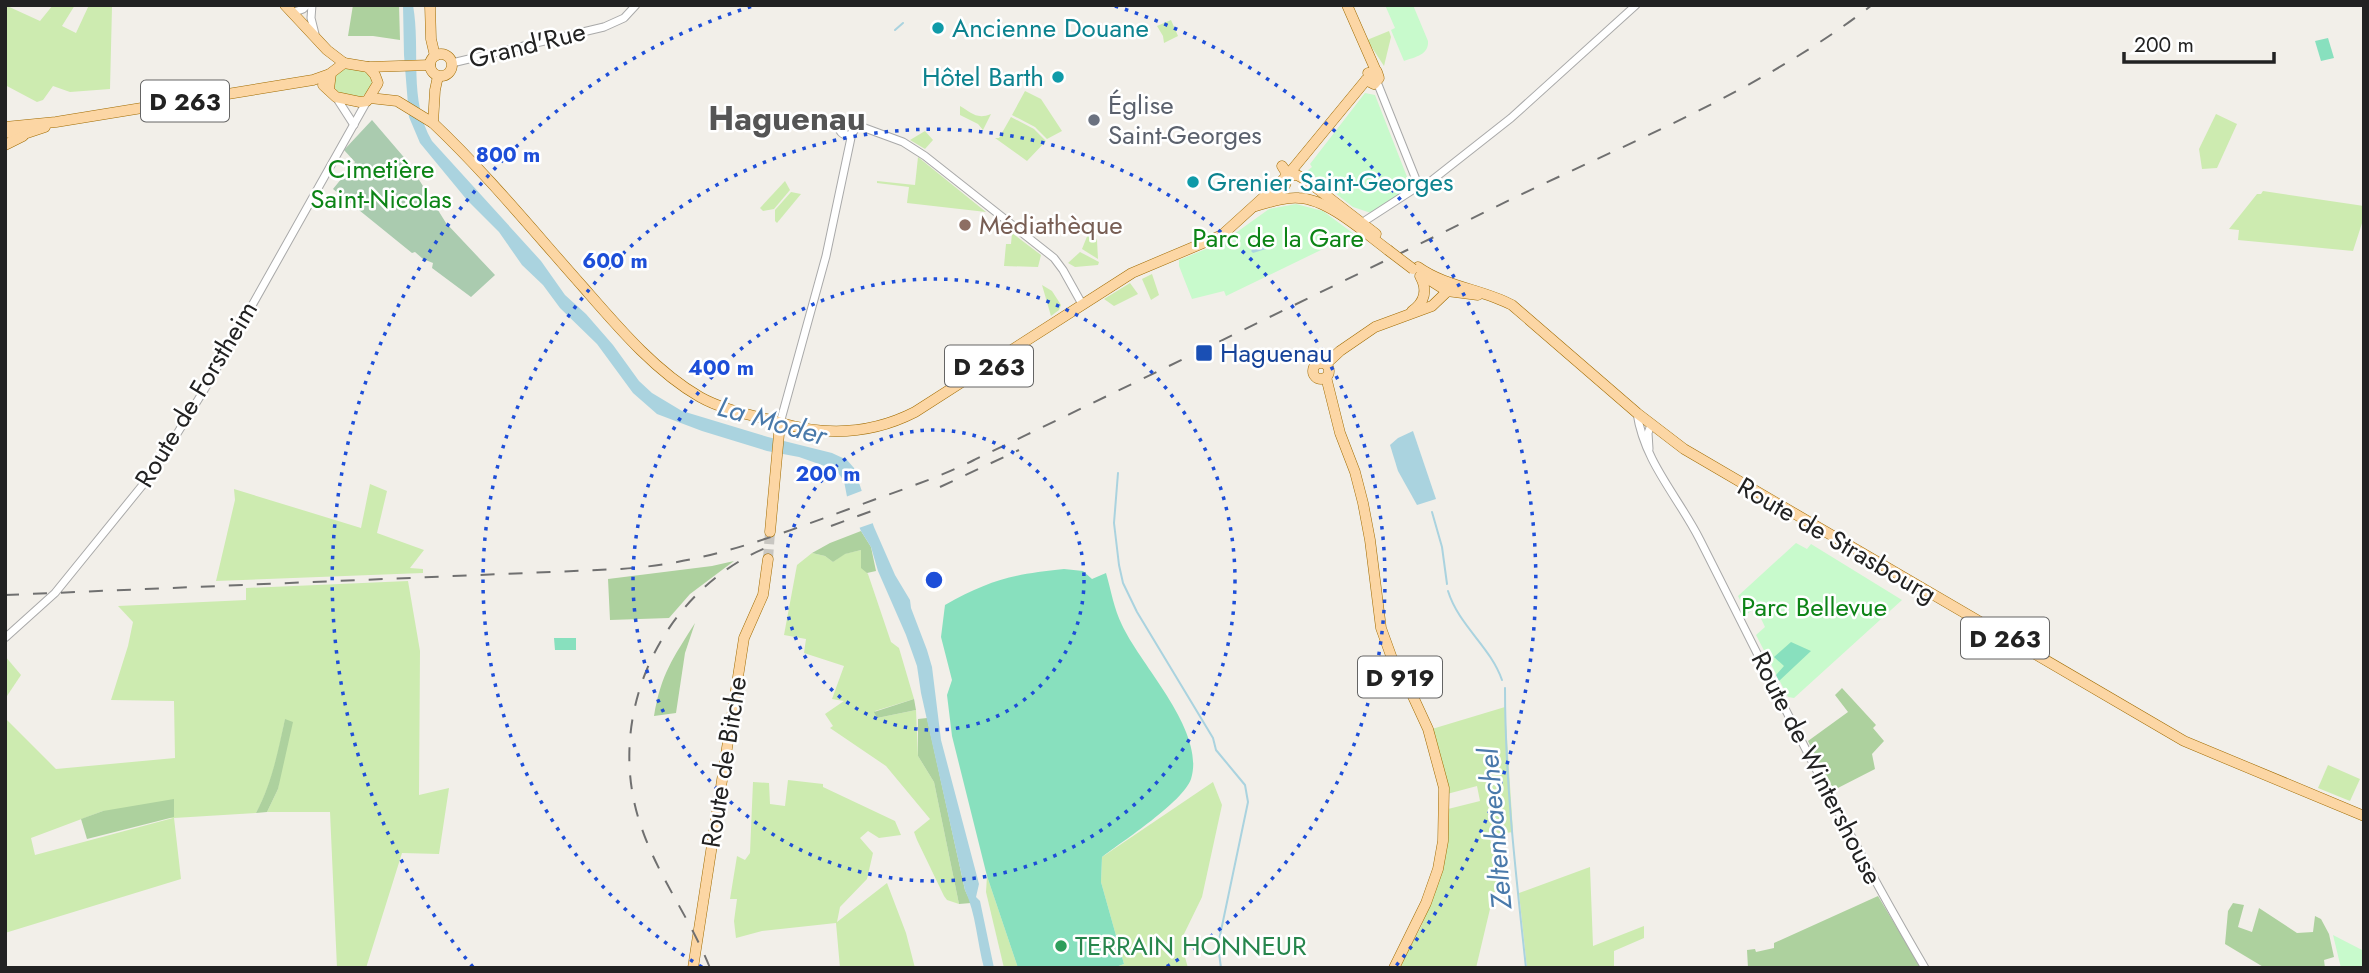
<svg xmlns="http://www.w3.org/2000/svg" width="2369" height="973" viewBox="0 0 2369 973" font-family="Jost,sans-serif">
	<rect width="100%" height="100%" fill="#f2efe9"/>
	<g fill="#cdebb0" fill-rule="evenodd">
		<polygon points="5,5 40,21 53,5 75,5 62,26 76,33 89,5 112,7 110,89 70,92 53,86 43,100 37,102 5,85"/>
		<polygon points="1171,20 1178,36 1164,43 1163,36 1157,26"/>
		<polygon points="1389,31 1391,37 1384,66 1367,40"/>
		<path d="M344,68C358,70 372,69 372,87L361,98L339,94L333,85L334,76Z"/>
		<polygon points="1025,91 1041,99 1062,131 1047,139 1035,127 1012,115"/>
		<path d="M960,106C971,112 976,120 991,114L983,130L978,124L960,115Z"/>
		<polygon points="2216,114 2237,124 2217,168 2202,169 2199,149"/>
		<polygon points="1011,117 1034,129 1046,141 1027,161 995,138 999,138"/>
		<polygon points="925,131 933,140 925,149 910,140"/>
		<polygon points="918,157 986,212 907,203 909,187 877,183 877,181 915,185"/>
		<polygon points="785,181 790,190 774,209 763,211 760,208"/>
		<polygon points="2263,191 2364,206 2364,217 2353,251 2238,240 2239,230 2229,229 2257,194 2261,194"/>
		<polygon points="791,192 801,194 777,223 775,221 775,210"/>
		<polygon points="1090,229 1097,240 1098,259 1082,249"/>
		<polygon points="1012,233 1041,255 1038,267 1004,266 1006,244 1011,244"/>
		<polygon points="1080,252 1099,262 1098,265 1075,267 1068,263"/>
		<polygon points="1152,274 1159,295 1151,300 1142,279"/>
		<polygon points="1130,283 1138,294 1114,306 1104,299"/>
		<polygon points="1042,285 1052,291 1061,305 1059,310 1051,316"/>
		<polygon points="370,484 387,491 377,533 424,550 410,568 423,569 423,573 216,581 235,500 234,489 361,528"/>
		<polygon points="861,550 862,567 868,574 891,642 899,648 914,699 875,711 877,718 916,710 918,756 934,782 959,904 947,900 944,896 917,840 914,832 930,819 886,766 830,728 833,726 825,714 844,701 832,699 844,666 804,653 806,639 784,635 797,565 812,553 825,556 833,562 844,554"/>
		<path d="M408,581L420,651L419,795L449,788L439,854L402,853L366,968H337L330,812H267L278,789L285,719C279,751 272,784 256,813L174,818L181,879L5,933V718L56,769L175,758L174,701L111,700L128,646L133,622L118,606L246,600V588ZM103,811L173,818L35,855L31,838Z"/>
		<polygon points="5,656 21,675 5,699"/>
		<polygon points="1505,707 1513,832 1491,835 1490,839 1504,892 1494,892 1476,968 1398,968 1420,929 1436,889 1446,854 1448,809 1480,801 1477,786 1447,794 1432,729"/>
		<polygon points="2328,765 2360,779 2350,801 2318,788"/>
		<polygon points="788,780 823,784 823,787 895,821 901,835 879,838 868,831 860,838 873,853 867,879 840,907 837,922 887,883 906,933 915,968 840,968 836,923 762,931 736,938 734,921 737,899 730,899 737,856 745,860 750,853 753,782 769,783 770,804 785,806"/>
		<polygon points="1213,782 1222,805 1202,897 1183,936 1183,950 1188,968 1113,968 1124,964 1101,882 1102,857"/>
		<polygon points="1590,867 1593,946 1644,926 1644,938 1614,951 1614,968 1527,968 1519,893"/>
		<polygon points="987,876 1018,968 1004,968 986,892"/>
	</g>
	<g fill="#add19e">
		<polygon points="353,5 399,5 400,40 373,36 348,36"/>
		<polygon points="861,531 871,547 876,571 867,573 861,568 861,550 845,554 833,562 825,556 812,553 830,543"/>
		<polygon points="734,561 690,594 669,618 610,620 608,579 712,566"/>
		<path d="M695,623L685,653L676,713L654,716C661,674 673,658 695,623Z"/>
		<polygon points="1842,688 1876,725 1873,728 1884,741 1872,754 1875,769 1832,791 1808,741 1848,712 1835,695"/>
		<polygon points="914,699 916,710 877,718 874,712"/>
		<polygon points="927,718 965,890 971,903 959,904 934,782 918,756 918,719"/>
		<path d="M285,719L293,722L278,789L267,812L256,813C272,783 278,751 285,719Z"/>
		<polygon points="174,799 174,817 87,839 81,819 103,811"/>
		<polygon points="1878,896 1921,968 1748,968 1747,950 1755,949 1756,952 1774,948 1774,943"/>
		<polygon points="2233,903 2244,905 2238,927 2252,932 2259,908 2297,933 2313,932 2315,916 2321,919 2329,934 2334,957 2324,960 2325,968 2265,968 2225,944 2228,911"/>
	</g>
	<polygon fill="#aacbaf" points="372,120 408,162 446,223 495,275 471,297 432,268 433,263 423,259 415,252 412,253 333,189 355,162 344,150"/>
	<g fill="#c8facc">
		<path d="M1385,5H1413L1428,41C1429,55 1415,57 1404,61L1391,30L1395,28Z"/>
		<polygon points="1365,93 1375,95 1411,187 1371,213 1353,207 1307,171 1312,167 1310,164"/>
		<polygon points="1296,204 1323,211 1354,234 1226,296 1224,291 1192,299 1179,266 1179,260 1223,242 1269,209"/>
		<polygon points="1796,543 1807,549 1811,544 1902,600 1794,698 1788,697 1756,635 1765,627 1756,608 1747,614 1738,596"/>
		<polygon points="2333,935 2364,951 2364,968 2341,968"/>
	</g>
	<g fill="#88e0be">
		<polygon points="2328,38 2334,58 2321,61 2315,41"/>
		<path d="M1064,569L1083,571L1092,579L1106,573C1111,590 1114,609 1122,625C1141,666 1206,731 1191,779C1183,802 1123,841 1102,857L1101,882L1124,964L1113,968H1018L987,876L952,736L947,695L952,680L941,637L945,605C989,580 1014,574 1064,569Z"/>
		<polygon points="554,638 576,638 576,650 555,650"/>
		<polygon points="1791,642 1811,651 1779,681 1776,675 1784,666 1774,657"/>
	</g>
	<g fill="#aad3df">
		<path d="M403,5H413C421,51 408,100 432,141L541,261L565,295L586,314L613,345L639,381L652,393L682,411L768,437L832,453L847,460L854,468L874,527L895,575L910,600L911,608L927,650L932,667L941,740L979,884L976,897L980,901L994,968H984C977,942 976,914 965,890L921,693L917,666L906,635L878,571L871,547L861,531L848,502L844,481L836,470L799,457L767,451L702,431L657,414L633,393L597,344L560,308L543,285L522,265L499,232L467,200L420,143L409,117L404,55Z"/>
		<polygon points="1268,233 1272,237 1269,248 1253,253 1251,251"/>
		<polygon points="1413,431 1436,499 1417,505 1398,471 1390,445 1398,438"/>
	</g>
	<polygon fill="#f2efe9" points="864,490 876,522 856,529 843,498"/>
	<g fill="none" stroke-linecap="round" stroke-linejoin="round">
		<g stroke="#aad3df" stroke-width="2">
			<polyline points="895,30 903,23"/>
			<polyline points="1118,473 1114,523 1119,565 1123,583 1137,612 1213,738 1216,750 1245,785 1248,802 1218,945 1221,968"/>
			<polyline points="1432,512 1442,547 1447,584"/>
			<path d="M1448,591C1459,626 1490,646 1502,680"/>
			<path d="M1505,688C1505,782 1516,875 1526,968"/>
		</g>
		<polyline stroke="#c8c6c1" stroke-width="10" stroke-dasharray="10 5" stroke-linecap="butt" points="768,559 770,532"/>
		<g stroke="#a9a9a9" stroke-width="9">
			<g id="minor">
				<polyline points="312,5 311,18 315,34"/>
				<polyline points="292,13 303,9 307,5"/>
				<polyline points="452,63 604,27 624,18 636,5"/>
				<polyline points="1377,82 1417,182"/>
				<polyline points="336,97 354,125"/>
				<circle cx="847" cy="127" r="8"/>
				<polyline points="854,124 903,142 925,156 1054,258 1063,270 1082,304"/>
				<polyline points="1417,182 1423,183 1431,181 1511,118 1636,5"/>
				<polyline points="1360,224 1411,191 1417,182"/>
				<path d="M1637,413C1644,462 1679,498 1700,540C1773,684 1843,829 1925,968"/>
				<polyline points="780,423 826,256 852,133"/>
				<polyline points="1649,449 1648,433 1651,425"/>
				<polyline points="5,638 55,593 154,471 209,382 367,101"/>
			</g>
		</g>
		<g stroke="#a06b00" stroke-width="11">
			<g id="major">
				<polyline points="285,5 327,50 344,63"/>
				<polyline points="430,5 431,39 435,56"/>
				<polyline points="1347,5 1376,71"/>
				<circle cx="441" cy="65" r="11"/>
				<polyline points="1366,80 1374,84 1379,78 1377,72 1368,73"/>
				<polyline points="323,85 336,97 360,102 367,101 378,83 375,75 368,67"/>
				<polyline points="329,89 331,73 344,63 368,67 430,65"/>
				<path d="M370,98L397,101L433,123C487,174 535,233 584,288C618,327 655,371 700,397C725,411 753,415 781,423C826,436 872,434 915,412L1132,273L1222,235L1287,176L1366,80"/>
				<polyline points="433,123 435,90 438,76"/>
				<polyline points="5,127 56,122 313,80 330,74"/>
				<polyline points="5,132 21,135 45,127"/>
				<polyline points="5,145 23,136"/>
				<polyline points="1287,176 1297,175 1306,180 1376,234"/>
				<path d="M1272,201C1283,191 1293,179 1282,166"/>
				<path d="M1256,206C1270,202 1284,197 1299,198C1328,199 1365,233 1388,250"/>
				<path d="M1418,267C1446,287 1482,289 1512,305L1637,413L1684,449L2184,741L2364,816"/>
				<polyline points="1422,275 1447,291 1478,295"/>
				<path d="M1412,311C1425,302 1428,290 1420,276"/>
				<circle cx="1321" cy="371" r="8"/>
				<polyline points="1326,364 1340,351 1375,327 1432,306 1454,285"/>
				<polyline points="1326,377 1340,433 1355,472 1363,503 1370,540 1381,628 1394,664 1410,690 1428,729 1444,788 1443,841 1438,869 1426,903 1394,968"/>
				<polyline points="770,532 780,423"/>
				<polyline points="693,968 744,638 763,595 768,559"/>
			</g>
		</g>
		<use href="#minor" stroke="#fff" stroke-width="7"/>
		<use href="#major" stroke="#fcd6a4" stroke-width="10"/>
		<g stroke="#707070" stroke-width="2" stroke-dasharray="14 14" stroke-linecap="butt">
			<polyline points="940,487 1019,450"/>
			<polyline points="831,526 877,509"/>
			<path d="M5,595L621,569C707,563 769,538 849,509C891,493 934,480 974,460C1156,373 1337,284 1518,196C1639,138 1765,88 1872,5"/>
			<path d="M710,968C691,920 659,878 642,829C602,719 660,591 768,547"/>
		</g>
		<g stroke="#a06b00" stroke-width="11" stroke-linecap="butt">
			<polyline id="major-bridge" points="1388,250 1413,269"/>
		</g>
		<use href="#major-bridge" stroke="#fcd6a4" stroke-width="10"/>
	</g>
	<g fill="none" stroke="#1d4ed8" stroke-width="3.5" stroke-dasharray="3.5 7">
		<circle cx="934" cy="580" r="150"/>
		<circle cx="934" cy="580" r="301"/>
		<path d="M702 967A451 451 0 1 1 1166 967"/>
		<path d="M473 967A602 602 0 0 1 753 6M1115 6A602 602 0 0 1 1395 967"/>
	</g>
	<g fill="#0f9aa8" stroke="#fff" stroke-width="2.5">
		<circle cx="938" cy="28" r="7"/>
		<circle cx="1058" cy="77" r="7"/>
		<circle cx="1193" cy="182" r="7"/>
	</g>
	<circle fill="#6b7280" stroke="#fff" stroke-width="2.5" cx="1094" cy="120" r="7"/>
	<circle fill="#8d6e63" stroke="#fff" stroke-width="2.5" cx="965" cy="225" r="7"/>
	<rect fill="#1a4fb4" stroke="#fff" stroke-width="2.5" x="1195" y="344" width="18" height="18" rx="3.5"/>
	<circle fill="#2e9e5b" stroke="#fff" stroke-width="2.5" cx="1061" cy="946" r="7"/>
	<g text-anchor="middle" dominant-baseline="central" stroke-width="5" stroke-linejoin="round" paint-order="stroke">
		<g fill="#fff" stroke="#646464" stroke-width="2">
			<rect x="141" y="80.5" width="88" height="41" rx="5"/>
			<rect x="945" y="345.5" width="88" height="41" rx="5"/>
			<rect x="1961" y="617.5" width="88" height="41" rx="5"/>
			<rect x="1358" y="656.5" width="84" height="41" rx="5"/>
		</g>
		<g font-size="24" font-weight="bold" fill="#222">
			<text x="185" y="101">D 263</text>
			<text x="989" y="366">D 263</text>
			<text x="2005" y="638">D 263</text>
			<text x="1400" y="677">D 919</text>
		</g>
		<g font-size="26" fill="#0d838f" stroke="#fff" text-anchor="start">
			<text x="952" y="28">Ancienne Douane</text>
			<text x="1044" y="77" text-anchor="end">Hôtel Barth</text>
			<text x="1207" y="182">Grenier Saint-Georges</text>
		</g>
		<g font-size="26" fill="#222" stroke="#fff">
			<text transform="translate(527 45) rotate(-14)">Grand'Rue</text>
			<text transform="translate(196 394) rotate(-59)">Route de Forstheim</text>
			<text transform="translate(1837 540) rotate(30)">Route de Strasbourg</text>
			<text transform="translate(724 762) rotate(-81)">Route de Bitche</text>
			<text transform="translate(1817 768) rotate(63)">Route de Wintershouse</text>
		</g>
		<g font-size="26" fill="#5b616d" stroke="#fff" text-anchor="start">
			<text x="1108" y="105">Église<tspan x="1108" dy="30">Saint-Georges</tspan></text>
		</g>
		<g font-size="26" fill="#0c8416" stroke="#fff">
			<text x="381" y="169">Cimetière<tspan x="381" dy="30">Saint-Nicolas</tspan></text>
			<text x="1278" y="238">Parc de la Gare</text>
			<text x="1814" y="607">Parc Bellevue</text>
		</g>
		<g font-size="26" fill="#785e54" stroke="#fff" text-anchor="start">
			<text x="979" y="225">Médiathèque</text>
		</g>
		<g font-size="26" fill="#164399" stroke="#fff" text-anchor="start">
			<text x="1220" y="353">Haguenau</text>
		</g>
		<g font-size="26" fill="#27864d" stroke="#fff" text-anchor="start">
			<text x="1075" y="946">TERRAIN HONNEUR</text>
		</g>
		<g font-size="28" font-style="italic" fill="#4a7aab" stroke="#fff">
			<text transform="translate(772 421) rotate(16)">La Moder</text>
			<text transform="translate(1495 829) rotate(-95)">Zeltenbaechel</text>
		</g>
		<g font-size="33" font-weight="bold" fill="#555" stroke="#fff">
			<text x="787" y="118">Haguenau</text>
		</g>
	</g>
	<circle cx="934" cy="580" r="10" fill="#1d4ed8" stroke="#fff" stroke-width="3.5"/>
	<g font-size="21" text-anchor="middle" font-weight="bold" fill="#1d4ed8" stroke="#fff" stroke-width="5" stroke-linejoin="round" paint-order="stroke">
		<text x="508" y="162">800 m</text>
		<text x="615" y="268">600 m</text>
		<text x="721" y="375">400 m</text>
		<text x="828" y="481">200 m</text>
	</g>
	<rect width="2369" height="973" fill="none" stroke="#222222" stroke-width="14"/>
	<path d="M2124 52v10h150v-10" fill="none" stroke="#222222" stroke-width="3.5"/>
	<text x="2134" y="52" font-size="21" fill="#222222" stroke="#ffffff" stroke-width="5" paint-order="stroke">200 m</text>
</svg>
